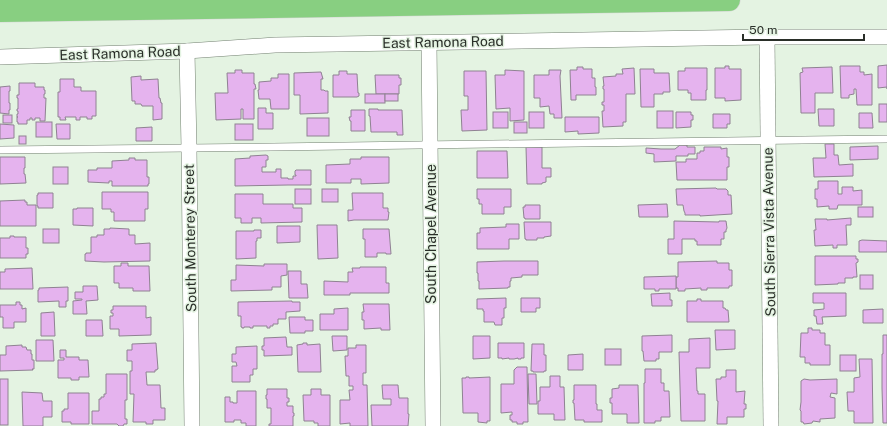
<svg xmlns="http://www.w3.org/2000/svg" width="887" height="426" viewBox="0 0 887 426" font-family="'Public Sans',sans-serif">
	<rect width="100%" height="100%" fill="#e4f3e2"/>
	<g fill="#e5b3ee" stroke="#8f8292">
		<polygon points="887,65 887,89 887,87 878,88 878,66"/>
		<polygon points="725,66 729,66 729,69 741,69 741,100 725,101 725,98 715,98 715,68 725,68"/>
		<polygon points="840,66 860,66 860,72 864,72 864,75 872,74 872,105 857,105 856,89 854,89 854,94 849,95 849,98 841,98"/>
		<polygon points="577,67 583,67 583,69 592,69 592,78 595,78 595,87 596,87 596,95 576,95 576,100 571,100 570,70 577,70"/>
		<polygon points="832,67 833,93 815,93 815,113 801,113 800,73 803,72 802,68"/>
		<polygon points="634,68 635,94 626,94 626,122 623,122 623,126 603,127 602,111 604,111 604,105 602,105 602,102 604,102 604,89 603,89 603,86 604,86 603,77 616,76 616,74 623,74 622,69"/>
		<polygon points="685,68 707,68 707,90 706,90 706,100 691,100 691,93 688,93 688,90 678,90 678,71 685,71"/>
		<polygon points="640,69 654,69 654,73 669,73 670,92 663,92 663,94 654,94 654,107 641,107"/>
		<polygon points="235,70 242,70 242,73 254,73 254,84 255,84 256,89 254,89 254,119 243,119 243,109 241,109 241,119 216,120 215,93 228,93 227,73 235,73"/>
		<polygon points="505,70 524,71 524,120 510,121 510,108 496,109 495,75 505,75"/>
		<polygon points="549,70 561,70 560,76 562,118 554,118 554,114 550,114 549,106 540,107 540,98 534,98 534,75 549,75"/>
		<polygon points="339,71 347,71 347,74 357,74 358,93 359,93 359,96 357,97 333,97 333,75 339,75"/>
		<polygon points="464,71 486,71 487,130 462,131 461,110 468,110 468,96 464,96"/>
		<polygon points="321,72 323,79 321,79 321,90 324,90 325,91 328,91 328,113 300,114 300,95 294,95 294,73"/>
		<polygon points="278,74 289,74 289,109 271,109 270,99 259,99 258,90 259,90 259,82 271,81 271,78 278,78"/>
		<polygon points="375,75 399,75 399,78 401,78 401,85 399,85 399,94 376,94"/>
		<polygon points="141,76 141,80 158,79 159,98 160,98 161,103 162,103 162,119 153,120 153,106 142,106 141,104 135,104 135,101 132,101 131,77"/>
		<polygon points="60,79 74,79 74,87 81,87 81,91 96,91 96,116 92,116 92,119 87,119 87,117 80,117 80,120 76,120 76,117 65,117 66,120 60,120 60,117 58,117 58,92 60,92"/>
		<polygon points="19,83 35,83 35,87 44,87 44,90 45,90 45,94 44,94 44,98 46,98 45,121 40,121 40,118 35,118 35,120 32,120 32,118 30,118 30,120 27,120 27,124 18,124 18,122 17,122 17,117 18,117 17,117 17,114 18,114 18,111 17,111 17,109 18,109 18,98 17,98 17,95 19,95"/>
		<polygon points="10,86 10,91 9,91 9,103 10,103 10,110 9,110 9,114 0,113 0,87"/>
		<rect x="365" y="94" width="20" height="9"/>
		<rect x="385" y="94" width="13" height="7"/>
		<rect x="879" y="104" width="8" height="18"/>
		<polygon points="258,108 266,108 266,113 273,113 273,129 258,129"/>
		<polygon points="369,109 378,109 378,110 402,110 403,135 397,135 397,132 371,132 370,116 369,116"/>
		<polygon points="818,109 834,109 834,126 819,126"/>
		<polygon points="351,110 365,110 365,131 351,131 351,121 350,121 349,117 351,117"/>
		<rect x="657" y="111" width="16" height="17"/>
		<rect x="493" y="112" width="15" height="16"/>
		<rect x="529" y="112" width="15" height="16"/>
		<polygon points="676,112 691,112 691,115 693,115 693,120 691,120 691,127 676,128"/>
		<polygon points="859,113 872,113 873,128 859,128"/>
		<polygon points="713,114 730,114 730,124 727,124 727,128 713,128"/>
		<rect x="3" y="115" width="9" height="8"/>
		<polygon points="565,117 599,117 599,133 578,134 578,131 565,132"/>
		<rect x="307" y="118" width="22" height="18"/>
		<rect x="36" y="122" width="16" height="15"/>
		<rect x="514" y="122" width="13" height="11"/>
		<polygon points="0,124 14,125 14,138 0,139"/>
		<polygon points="56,124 70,124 70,139 57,139"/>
		<rect x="235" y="124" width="18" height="16"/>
		<polygon points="152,127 152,141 136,141 136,128"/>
		<rect x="19" y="136" width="7" height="8"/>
		<polygon points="825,144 834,144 834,155 838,155 839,165 853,164 853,176 814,177 813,158 826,158"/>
		<polygon points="680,145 687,145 687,147 695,147 695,154 688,154 688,156 676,156 676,161 654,162 654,154 646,153 646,148 661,149 675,149"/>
		<polygon points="878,146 878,159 850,160 850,147"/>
		<polygon points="526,147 542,147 542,168 551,168 551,177 546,177 546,182 542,183 542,184 527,184"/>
		<polygon points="704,147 721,147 721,149 727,148 727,157 729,157 729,167 727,167 727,180 677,180 676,162 686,162 686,159 697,159 697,153 700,153 700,151 704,151"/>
		<polygon points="477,151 507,151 508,178 477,178"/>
		<polygon points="266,155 268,156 268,160 266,160 266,167 262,167 262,172 276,172 276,169 281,169 281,178 288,178 288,179 293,179 293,176 296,176 296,175 295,175 295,171 296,170 311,170 311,185 288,185 235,186 235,159 250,158 250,156"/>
		<polygon points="0,157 25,157 25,168 24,168 24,174 25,174 26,183 0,184"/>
		<polygon points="361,157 389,157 389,183 361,184 361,179 351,179 351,183 326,183 326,165 350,164 350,159 361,159"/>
		<polygon points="129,158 135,158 135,160 147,160 147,177 149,177 149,184 148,184 148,186 112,186 112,181 109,181 109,183 88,182 88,170 97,170 97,168 112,168 112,161 129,160"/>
		<rect x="53" y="167" width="15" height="17"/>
		<polygon points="818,181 838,181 838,194 842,194 842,187 853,187 853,191 862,190 862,205 838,205 837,209 829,209 829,206 817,207 817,199 815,199 815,189 818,189"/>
		<polygon points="716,188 717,189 726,189 728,191 728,195 731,195 732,214 700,216 700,215 685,215 685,213 684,211 683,205 677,205 676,189"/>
		<rect x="295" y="189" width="16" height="15"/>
		<rect x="322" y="189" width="16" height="13"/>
		<polygon points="477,189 511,189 511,207 504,207 504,214 482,214 482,204 479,204 479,199 477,199"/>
		<polygon points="102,192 148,192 148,209 145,209 145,221 114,221 114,212 111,212 111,209 102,209"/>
		<polygon points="38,193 53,193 53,208 38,208 38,206 37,206 37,195 38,195"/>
		<polygon points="352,193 383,193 383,208 388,208 388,212 389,212 388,220 354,220 348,221 348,210 353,210"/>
		<polygon points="235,194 263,194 263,204 293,204 293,208 302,208 302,222 261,223 261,218 252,218 252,223 241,223 241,218 235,218"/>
		<polygon points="25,200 25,202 27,202 27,205 36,205 36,226 0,226 0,201"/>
		<polygon points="667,204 668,217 639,217 638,205"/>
		<polygon points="525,205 540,205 540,219 525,219 525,218 524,218 523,207 525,207"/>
		<rect x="858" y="207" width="15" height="10"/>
		<polygon points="77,208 93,208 93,226 73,225 73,209 77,209"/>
		<polygon points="851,218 851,225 846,225 847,245 837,245 837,248 833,248 833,245 815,246 814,230 816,230 815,219 827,219 827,220"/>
		<polygon points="674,221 719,222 719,221 726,221 727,228 726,230 726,232 724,232 724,239 721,239 721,245 697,245 697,241 695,241 695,239 682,239 682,254 668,254 668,239 674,239"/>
		<polygon points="524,222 551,222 551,236 544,237 544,238 537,238 537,240 526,240 526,239 525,239"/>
		<polygon points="506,224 519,224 519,239 509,239 509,249 477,249 477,233 480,233 480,228 506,227"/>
		<polygon points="317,225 337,225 338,258 318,259"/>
		<polygon points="277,226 300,226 300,242 277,243"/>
		<polygon points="110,228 129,229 129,235 135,235 135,244 150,243 150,261 104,262 85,261 85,254 86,254 86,253 91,253 91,237 97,237 97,235 104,235 104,229 110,229"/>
		<rect x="43" y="229" width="16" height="14"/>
		<polygon points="363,229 389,229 391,254 386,254 386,253 377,253 377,257 365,257 365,239 363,239"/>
		<polygon points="254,230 261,230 261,238 257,238 257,241 256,241 256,258 236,259 236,231 254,231"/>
		<polygon points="10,236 14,236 14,237 26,237 26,248 28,248 28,254 26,254 26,258 0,258 0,238 10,238"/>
		<polygon points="862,240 887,241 887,252 859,252 859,241"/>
		<polygon points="815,256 856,256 856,259 858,259 858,262 856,263 857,277 853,277 853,278 845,278 845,283 838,283 838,284 815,285"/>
		<polygon points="504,261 538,261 538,275 522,275 522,277 511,278 511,281 510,281 510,287 508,287 508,288 479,289 479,281 478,281 478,273 477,273 477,262"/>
		<polygon points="717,261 717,263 729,263 729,270 732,270 732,286 729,286 729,288 707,288 707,290 701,290 701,288 685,289 685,291 678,291 678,288 676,288 676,277 678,277 678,262"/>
		<polygon points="121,263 128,263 128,266 149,266 150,291 133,291 133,288 119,288 119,283 114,283 114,266 121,266"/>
		<polygon points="264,264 287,264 287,275 281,276 281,287 272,287 272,290 231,291 231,280 236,280 236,265 264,266"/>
		<polygon points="360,267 386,267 386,283 389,283 389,293 350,293 350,295 324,295 324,281 348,282 348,272 353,272 352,268 360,268"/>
		<polygon points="32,268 33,289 0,289 0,272 5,272 5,269"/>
		<polygon points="288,271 301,271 301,284 307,284 308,298 289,298"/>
		<rect x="860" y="275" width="13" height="14"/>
		<polygon points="676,276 676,289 659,289 659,291 655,291 655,289 644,289 644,277"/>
		<polygon points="83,286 97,286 98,300 86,301 87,314 73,314 73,301 82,300 82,299 75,299 75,292 83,292"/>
		<polygon points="68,287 68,301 66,301 66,307 59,307 59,301 38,302 38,290 39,290 39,288"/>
		<polygon points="670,293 670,300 672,300 672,306 652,306 651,294"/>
		<polygon points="813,293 846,293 846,316 822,317 823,324 817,324 816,316 814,316 814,310 824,309 824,303 813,303"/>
		<polygon points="506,298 506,308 504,308 504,318 502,318 502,325 495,325 494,322 484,322 484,311 483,311 483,309 477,309 477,299"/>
		<polygon points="521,298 540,298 540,308 536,308 536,312 521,312"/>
		<polygon points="697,299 701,299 701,301 723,301 723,308 725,308 726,310 728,310 729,322 687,322 687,301 697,301"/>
		<polygon points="292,301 292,302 300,302 300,311 286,312 286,319 278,319 278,324 273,324 273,326 270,326 270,328 267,328 267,326 253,326 253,328 250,328 250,327 244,327 244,328 242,328 242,327 241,327 241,316 238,316 238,302"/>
		<polygon points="16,302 20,302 20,305 22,305 22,309 26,308 26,322 14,322 14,328 3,328 3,317 0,317 0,305 16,305"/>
		<polygon points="363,304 389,304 390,330 381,330 381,328 364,329 364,320 362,320 362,312 364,312"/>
		<polygon points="113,306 146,306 146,318 151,317 151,335 119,336 119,329 110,329 110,316 113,316 113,313 111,313 111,310 113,310"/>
		<polygon points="348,308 348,330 320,330 320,314 334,314 334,309"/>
		<polygon points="883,309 883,323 863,323 863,310"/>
		<polygon points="54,312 55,336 41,336 41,313"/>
		<polygon points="289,317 305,317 305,320 313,320 313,331 305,331 305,333 290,333"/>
		<polygon points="86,320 102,320 103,336 86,336"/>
		<polygon points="808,328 812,328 812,330 820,330 820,333 825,333 825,345 830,345 830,365 810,365 810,363 805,363 805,357 800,357 801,333 808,333"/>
		<polygon points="715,330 735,330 735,349 716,350"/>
		<polygon points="672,335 672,352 659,352 659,359 656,359 656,361 644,361 643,351 642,351 642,336"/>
		<polygon points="883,335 887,335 887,423 883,423 882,388 882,354 883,354"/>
		<polygon points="332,336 347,336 347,350 333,351"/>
		<polygon points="473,336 490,336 490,358 473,359"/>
		<polygon points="286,337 287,347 292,347 292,355 264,356 264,350 262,350 262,346 264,346 264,338"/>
		<polygon points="710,338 710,368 696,368 697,391 698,391 698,394 705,394 705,421 681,421 679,352 689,352 689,339"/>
		<polygon points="36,340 53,340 54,361 36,361"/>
		<polygon points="156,343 158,369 157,369 157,370 155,370 155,372 146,372 147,385 160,385 161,408 165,408 165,420 153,420 153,424 146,424 146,422 133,422 134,394 130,394 130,371 132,371 132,361 127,361 127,350 132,350 132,344"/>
		<polygon points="303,343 307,343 307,345 320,344 321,372 298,372 297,345 303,344"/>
		<polygon points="498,343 524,343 524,358 521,358 521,359 518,359 518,358 514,359 509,359 509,358 502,359 502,358 498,358"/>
		<polygon points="532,344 544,344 544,355 546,355 546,371 544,371 544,372 533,372 533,371 531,371"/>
		<polygon points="22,345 22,347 26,347 27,350 31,350 31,354 32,354 32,360 34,360 34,369 32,369 33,370 0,371 0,355 6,355 6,346"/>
		<polygon points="356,345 366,345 366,373 363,373 363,385 367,385 368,426 350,426 350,423 340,424 340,400 350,400 349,390 353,390 353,386 349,386 349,376 346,376 345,356 348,356 348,348 356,348"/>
		<polygon points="257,346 257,369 253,369 253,375 250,375 250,382 232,382 232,366 237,366 236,362 232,362 232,354 236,354 236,347"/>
		<rect x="605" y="349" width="16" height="16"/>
		<polygon points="60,350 66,350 66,357 79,357 79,360 88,360 89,377 79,377 79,380 71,380 71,378 58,378 58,360 64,360 64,358 60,358"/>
		<polygon points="583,354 583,370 568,370 568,355"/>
		<rect x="840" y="355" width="16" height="16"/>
		<polygon points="859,359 872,359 873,423 854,423 854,411 848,411 847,392 854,392 854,378 860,377"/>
		<polygon points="517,367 527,367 528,422 523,422 523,424 517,424 517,422 512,422 512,420 510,420 510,415 512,415 512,412 501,413 501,384 514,384 514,370"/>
		<polygon points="645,369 661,369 661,383 664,383 664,391 669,391 670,417 661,417 661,421 655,421 655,423 644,423 644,383 645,383"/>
		<polygon points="726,370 736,370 736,392 745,391 744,404 746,404 746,409 744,409 744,417 727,417 727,424 717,424 718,401 717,401 716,379 721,379 721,377 726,377"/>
		<polygon points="106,374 127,374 127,400 125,400 125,419 127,419 127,424 124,424 123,426 119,426 117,424 92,424 92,411 99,411 99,399 101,399 101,397 104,397 104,394 106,394"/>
		<polygon points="528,374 536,374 537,404 529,404"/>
		<polygon points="550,376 560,376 560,387 564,387 565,420 554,420 554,414 538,414 538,401 540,401 540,387 550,387"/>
		<polygon points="466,377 469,377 469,378 490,377 490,421 487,421 487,423 478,422 478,413 463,413 462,378 466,378"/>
		<rect x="0" y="379" width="8" height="46"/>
		<polygon points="804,379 810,380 837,379 837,394 831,393 830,397 835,398 835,418 820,419 820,422 813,421 812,423 804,424 803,422 801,422 801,411 800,410 801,402 801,381"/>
		<polygon points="382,385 398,385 399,398 408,398 408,414 409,414 408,426 372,426 371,405 391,405 391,399 383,399"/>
		<polygon points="574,385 596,385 596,404 597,404 597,410 602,410 602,422 584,422 584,420 575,420 574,403 573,403 573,400 574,400"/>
		<polygon points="619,385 638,385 639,423 627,423 627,414 612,414 612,403 610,403 610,398 612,398 612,389 619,388"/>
		<polygon points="267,389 287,389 287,398 289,398 289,402 287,402 287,406 293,406 293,413 294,413 294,416 293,416 293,426 269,426 269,424 271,424 271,408 267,408 267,399 266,399 266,395 267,395"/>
		<polygon points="311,389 321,389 321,395 330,395 330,426 318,426 318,423 314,423 314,421 304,421 303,395 311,395"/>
		<polygon points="237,391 256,391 256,426 246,426 246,423 241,423 241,420 234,420 234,422 225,422 225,397 230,397 230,402 233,402 233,403 237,403"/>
		<polygon points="22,392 42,393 43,401 52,401 52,417 43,417 43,426 23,426"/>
		<polygon points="68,393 89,393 89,424 71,424 71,422 62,422 62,411 64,411 64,409 68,409"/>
	</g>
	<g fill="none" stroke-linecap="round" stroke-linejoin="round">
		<g stroke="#738071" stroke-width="8">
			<polyline id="lane" points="0,150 189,148 887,139"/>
		</g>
		<g stroke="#738071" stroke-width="16">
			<g id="street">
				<polyline points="767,37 771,426"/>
				<polyline points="429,43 433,426"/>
				<polyline points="187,51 189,148 192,426"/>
				<polyline points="0,57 187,51 275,45 767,37 887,37"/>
			</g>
		</g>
		<g stroke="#d4d5d4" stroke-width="23">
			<polyline id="highway" points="0,11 729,0"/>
		</g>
		<use href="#lane" stroke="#fff" stroke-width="7"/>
		<use href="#street" stroke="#fff" stroke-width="15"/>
		<use href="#highway" stroke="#88cf81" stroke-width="22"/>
	</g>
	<g text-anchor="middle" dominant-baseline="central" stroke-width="3" stroke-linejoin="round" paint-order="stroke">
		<g font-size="14" fill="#2a2f29" stroke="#e4f3e2">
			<text transform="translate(443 42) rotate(-1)">East Ramona Road</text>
			<text transform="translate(120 53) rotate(-2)">East Ramona Road</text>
			<text transform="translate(769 232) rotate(-91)">South Sierra Vista Avenue</text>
			<text transform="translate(431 234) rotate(-90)">South Chapel Avenue</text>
			<text transform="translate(190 238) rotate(-91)">South Monterey Street</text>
		</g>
	</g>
	<path d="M743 34v6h121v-6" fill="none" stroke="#2a2f29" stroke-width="2"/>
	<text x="749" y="34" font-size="12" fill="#2a2f29" stroke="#e4f3e2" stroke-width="3" paint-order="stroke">50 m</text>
</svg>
